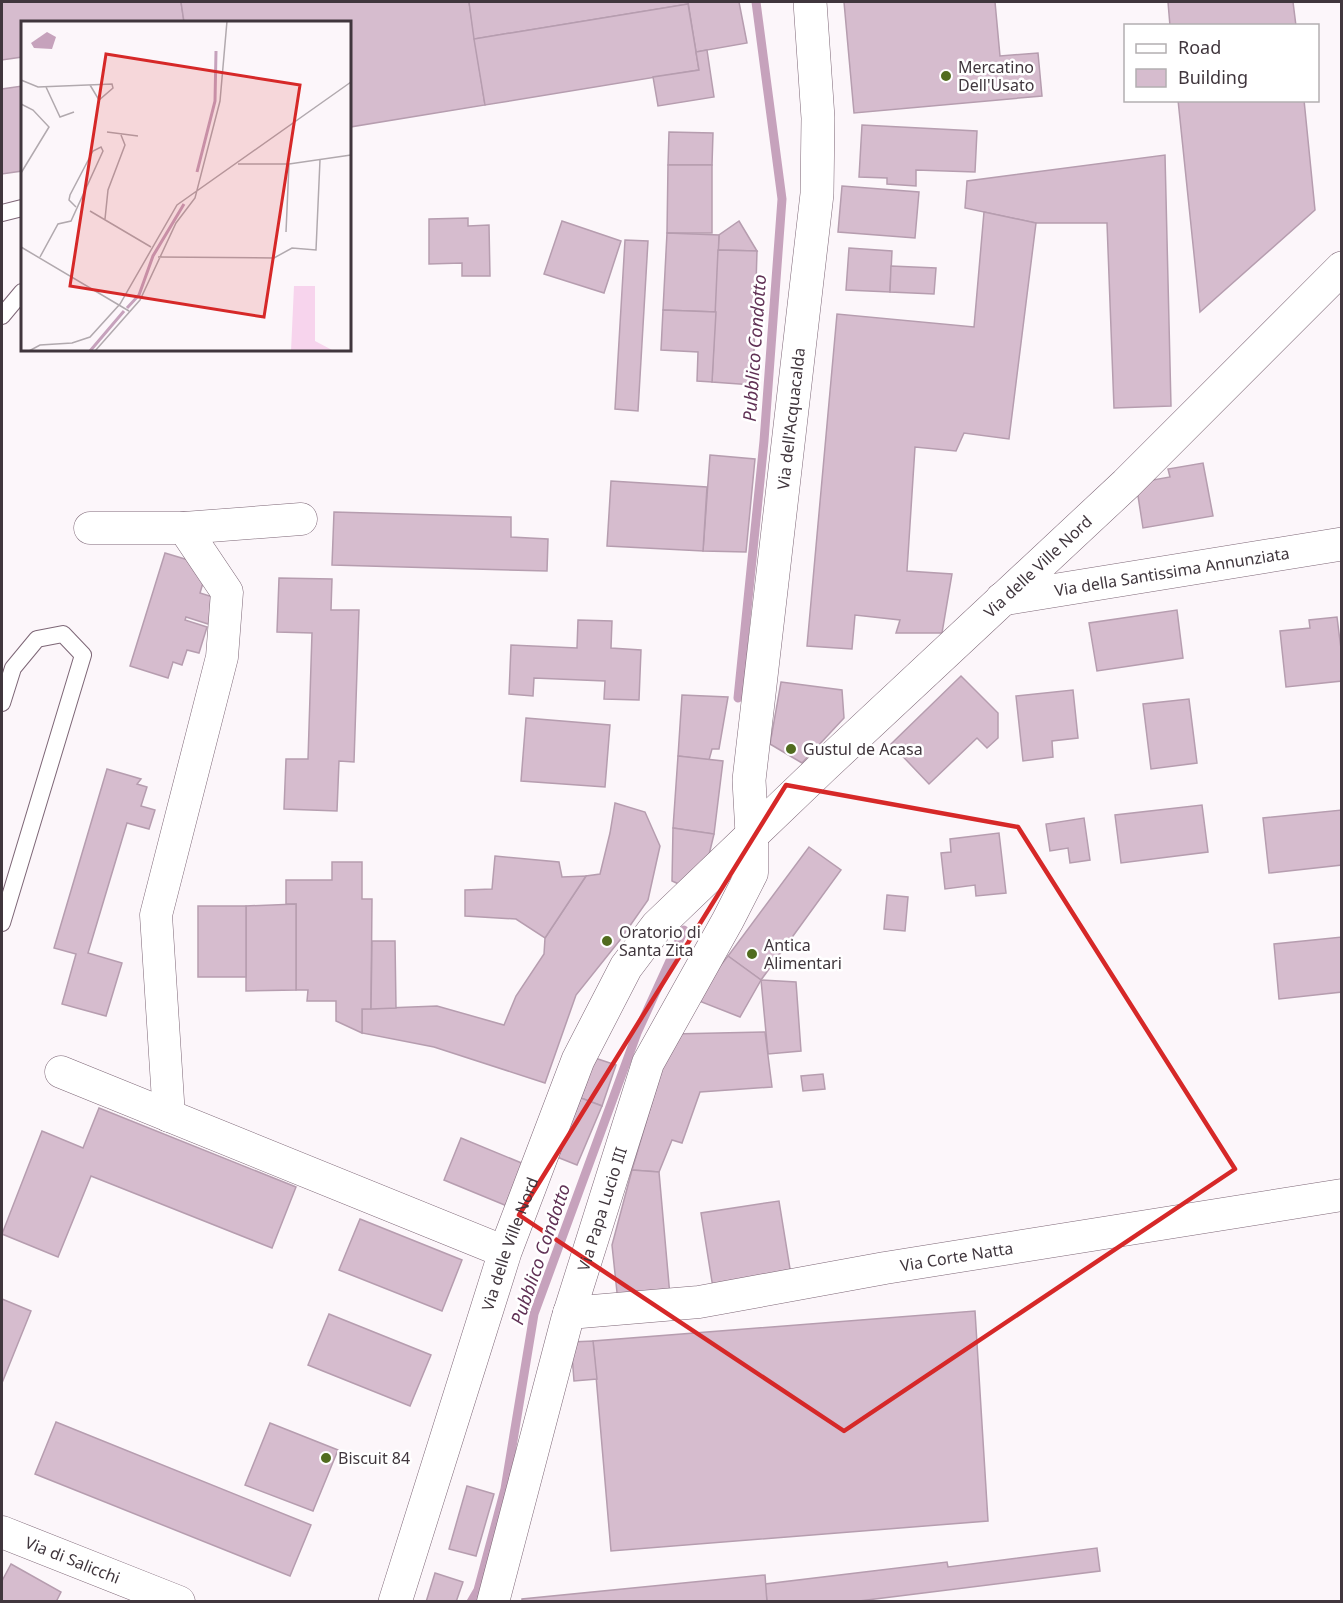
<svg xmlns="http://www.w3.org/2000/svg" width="1343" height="1603" viewBox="0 0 1343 1603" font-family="'Noto Sans',sans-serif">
	<rect width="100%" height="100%" fill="#fcf6fa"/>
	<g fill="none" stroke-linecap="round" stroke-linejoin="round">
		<g stroke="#c6a2bc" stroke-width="9">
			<polyline points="738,698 764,441 782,199 756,2"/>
			<polyline points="471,1602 478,1590 505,1489 534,1314 637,1033 684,930"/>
		</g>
	</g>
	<g fill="#d6bcce" stroke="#b69daf" stroke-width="1.5">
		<polygon points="2,2 181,2 184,22 22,22 22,57 2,60"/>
		<polygon points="181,2 469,2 485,105 350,127 350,22 184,22"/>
		<polygon points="469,2 688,2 688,4 474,39"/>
		<polygon points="688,2 739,2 747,43 696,52"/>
		<polygon points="844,2 995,2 1000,56 1038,53 1042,96 854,113"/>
		<polygon points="1168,2 1293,2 1296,26 1170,26"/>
		<polygon points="688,4 699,70 485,105 474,39"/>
		<polygon points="707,50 714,97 658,106 653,77 699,70 696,52"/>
		<polygon points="22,86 22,171 2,174 2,89"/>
		<polygon points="1178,100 1304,100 1315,210 1200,312"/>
		<polygon points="862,125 977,131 975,172 916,170 916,186 887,184 887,178 859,177"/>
		<polygon points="669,132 713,133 712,165 668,165"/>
		<polygon points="1165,155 1171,406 1114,408 1107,223 1036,223 965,208 967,181"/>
		<polygon points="668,165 712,165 712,233 667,233"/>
		<polygon points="842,186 919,192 915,238 838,232"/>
		<polygon points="984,212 1036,223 1009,439 964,433 956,451 915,447 907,571 952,574 942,633 896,633 900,620 855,615 852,649 807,646 837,314 974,327"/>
		<polygon points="468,218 468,226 489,225 490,276 462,276 462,263 429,264 429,219"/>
		<polygon points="562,221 621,241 604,293 544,274"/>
		<polygon points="739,221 757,251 718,250 719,235"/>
		<polygon points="667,233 719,235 716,312 663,310"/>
		<polygon points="625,240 648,241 638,411 615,409"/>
		<polygon points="849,248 892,251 890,292 846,290"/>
		<polygon points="718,250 757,251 753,385 712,382"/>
		<polygon points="891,266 936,268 934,294 890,292"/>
		<polygon points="663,310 716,312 712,382 697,381 698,352 661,350"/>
		<polygon points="710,455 755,459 746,552 703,551"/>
		<polygon points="1203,463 1213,516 1143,528 1136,483 1170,477 1168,469"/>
		<polygon points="611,481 707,487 703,551 607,546"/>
		<polygon points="334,512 511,517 511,537 548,539 547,571 332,565"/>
		<polygon points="165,553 198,563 205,576 200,593 216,598 208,624 186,617 185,620 207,627 199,653 187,650 182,665 173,662 168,678 130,666"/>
		<polygon points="279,578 332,579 331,610 359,610 354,762 339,761 337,811 284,809 286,759 308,759 312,633 277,632"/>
		<polygon points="1177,610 1183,658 1097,671 1089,623"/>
		<polygon points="1337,617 1342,657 1342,681 1286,687 1280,631 1310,628 1309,620"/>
		<polygon points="578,620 612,621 611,648 641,650 639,700 604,699 605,681 534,678 533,696 509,694 511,645 577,648"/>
		<polygon points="961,676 998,713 998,738 987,748 977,738 929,784 891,744"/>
		<polygon points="781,682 842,690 844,718 802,763 770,744"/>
		<polygon points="1073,690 1078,738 1052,741 1053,757 1023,761 1016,696"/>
		<polygon points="682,695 728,697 719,749 712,749 709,760 678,756"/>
		<polygon points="1189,699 1197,763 1151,769 1143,704"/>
		<polygon points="526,718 610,725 605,787 521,781"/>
		<polygon points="678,756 723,761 714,834 673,828"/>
		<polygon points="107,769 141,779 137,784 147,787 141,806 155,810 149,829 127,823 88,953 122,963 106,1016 62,1004 76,954 54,948"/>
		<polygon points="615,803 645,812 660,846 648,900 620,940 576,995 545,1083 434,1047 362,1033 362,1009 437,1006 504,1025 516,996 544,954 545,938 586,876 600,874 610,833"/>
		<polygon points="1202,805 1208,852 1121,863 1115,815"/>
		<polygon points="1342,810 1342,865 1269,873 1263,818"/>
		<polygon points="1084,818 1090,860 1070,863 1068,848 1050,851 1046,824"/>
		<polygon points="673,828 714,834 707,863 681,885 672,881"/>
		<polygon points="999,833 1006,893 976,896 975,885 945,889 941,853 951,852 950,839"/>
		<polygon points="809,847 841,870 761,980 728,956"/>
		<polygon points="495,856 559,862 562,877 586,876 545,938 516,919 465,916 465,890 492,889"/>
		<polygon points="332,862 362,862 362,899 372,899 371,1009 362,1009 362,1033 336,1021 336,1001 307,1001 308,990 296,990 296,904 286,904 286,880 332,880"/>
		<polygon points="887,895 908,897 905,931 884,929"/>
		<polygon points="296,904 296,990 246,991 246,906"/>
		<rect x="198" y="906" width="48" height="71"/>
		<polygon points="1342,937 1342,992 1279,999 1274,944"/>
		<polygon points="372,941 395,941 396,1008 371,1009"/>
		<polygon points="728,956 761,980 740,1017 694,999"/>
		<polygon points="761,980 796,982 801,1051 768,1054"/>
		<polygon points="765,1032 772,1087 700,1092 682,1143 672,1140 659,1172 632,1170 672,1034"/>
		<polygon points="595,1058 616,1065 602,1106 581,1098"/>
		<polygon points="823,1074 825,1089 803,1091 801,1076"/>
		<polygon points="581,1098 602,1106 577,1165 557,1157"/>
		<polygon points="99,1108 296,1187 272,1248 91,1176 58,1257 2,1234 42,1131 83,1148"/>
		<polygon points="461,1138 524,1164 507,1206 444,1180"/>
		<polygon points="632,1170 659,1172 670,1296 618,1302 612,1245"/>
		<polygon points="779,1201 791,1275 713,1288 701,1213"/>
		<polygon points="360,1219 462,1260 442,1311 339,1270"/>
		<polygon points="2,1299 31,1311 2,1383"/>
		<polygon points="975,1311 988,1521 611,1551 593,1341"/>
		<polygon points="329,1314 431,1355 410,1406 308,1365"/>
		<polygon points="593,1341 597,1379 574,1381 571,1342"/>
		<polygon points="56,1422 311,1525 290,1576 35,1474"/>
		<polygon points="270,1423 338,1450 313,1511 245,1485"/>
		<polygon points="467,1486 494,1494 476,1556 449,1549"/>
		<polygon points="1097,1548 1100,1571 851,1602 767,1602 765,1584 947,1562 948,1567"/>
		<polygon points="11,1564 61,1592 56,1602 2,1602 2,1581"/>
		<polygon points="435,1573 463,1582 456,1602 426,1602"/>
		<polygon points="765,1575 767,1602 522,1602 522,1599"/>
	</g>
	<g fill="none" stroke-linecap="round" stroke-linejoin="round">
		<g stroke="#7d6676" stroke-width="18">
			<g id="service">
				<polyline points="2,213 22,208"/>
				<polyline points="2,316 22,292"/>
				<polyline points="2,703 13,668 37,639 63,634 83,655 2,923"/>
			</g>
		</g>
		<g stroke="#7d6676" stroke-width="33">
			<g id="minor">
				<polyline points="90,528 184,528 301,519"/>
				<polyline points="61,1072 505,1252"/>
				<polyline points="169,1116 156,915 222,657 227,592 184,528"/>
				<path id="s1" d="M569,1313L699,1302L885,1268L1342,1195"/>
				<path id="s2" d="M2,1532L179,1602"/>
				<path id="s3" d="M493,1602L567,1320L648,1063L728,920L752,873V834"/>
			</g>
		</g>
		<g stroke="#7d6676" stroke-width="34">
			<g id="tertiary">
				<path id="s4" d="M1002,599L1342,544"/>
				<path id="s5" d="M752,834L749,780L817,194L818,118L810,2"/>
				<path id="s6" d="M395,1602L505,1252L578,1060L626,967L657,926L823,767L1126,484L1342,268"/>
			</g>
		</g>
		<use href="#service" stroke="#fff" stroke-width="16"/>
		<use href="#minor" stroke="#fff" stroke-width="32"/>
		<use href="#tertiary" stroke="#fff" stroke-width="33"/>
	</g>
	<path fill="none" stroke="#d62828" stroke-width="4.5" stroke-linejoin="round" d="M786,785L1018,827L1235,1169L844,1431L519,1215Z"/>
	<g fill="#516c1f" stroke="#fff" stroke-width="2">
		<circle cx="946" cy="76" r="6"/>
		<circle cx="791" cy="749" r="6"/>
		<circle cx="607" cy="941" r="6"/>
		<circle cx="752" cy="954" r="6"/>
		<circle cx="326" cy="1458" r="6"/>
	</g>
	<g text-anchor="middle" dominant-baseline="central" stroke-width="5" stroke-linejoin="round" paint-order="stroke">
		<g font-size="16" fill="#40363d" stroke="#fff" text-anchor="start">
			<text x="958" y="67">Mercatino<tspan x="958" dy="18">Dell'Usato</tspan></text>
			<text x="803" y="749">Gustul de Acasa</text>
			<text x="619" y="932">Oratorio di<tspan x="619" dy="18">Santa Zita</tspan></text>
			<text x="764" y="945">Antica<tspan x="764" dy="18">Alimentari</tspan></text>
			<text x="338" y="1458">Biscuit 84</text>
		</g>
		<g font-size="16" fill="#40363d" stroke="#fff">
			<text stroke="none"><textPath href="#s5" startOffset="418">Via dell'Acquacalda</textPath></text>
			<text stroke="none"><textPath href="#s6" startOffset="1252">Via delle Ville Nord</textPath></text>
			<text stroke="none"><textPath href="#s4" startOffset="172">Via della Santissima Annunziata</textPath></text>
			<text stroke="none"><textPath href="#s3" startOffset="408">Via Papa Lucio III</textPath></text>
			<text stroke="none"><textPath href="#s6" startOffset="376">Via delle Ville Nord</textPath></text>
			<text stroke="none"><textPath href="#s1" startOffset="392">Via Corte Natta</textPath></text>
			<text stroke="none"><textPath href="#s2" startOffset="76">Via di Salicchi</textPath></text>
		</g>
		<g font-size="18" font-style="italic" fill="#603155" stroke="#fff">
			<text transform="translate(754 348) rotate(-86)">Pubblico Condotto</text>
			<text transform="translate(540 1254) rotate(-71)">Pubblico Condotto</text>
		</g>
	</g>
	<g transform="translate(21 21)">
		<rect width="330" height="330" fill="#fcf6fa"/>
		<path d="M273,265H294V320L313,330H270Z" fill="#f7d4ed"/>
		<path d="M26,11L35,16L31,28L13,27L10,22Z" fill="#c6a2bc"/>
		<path fill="none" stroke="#c6a2bc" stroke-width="3" d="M176,151L194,80L195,30M106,287L118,274L132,235L163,183M69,330L103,290"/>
		<path fill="none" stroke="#b1a9ae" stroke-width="1.5" d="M0,59L17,66L91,63L92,67L78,79L69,64M25,66L39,96L53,91M0,83L12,89L28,106L0,152M86,111L117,115M217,143H268L330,134M69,190L130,226M84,198L87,169L104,124L100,114M265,211L268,143M0,226L108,290M19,236L37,203L50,200L82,130L80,126L72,130L49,174L48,179L55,186M137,236L253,237L271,227L295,229L299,139M8,330L19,324L51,322L69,316L99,283L156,184L330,61M74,330L119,279L155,202L174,177L199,80L206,0"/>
		<path fill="#d62828" fill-opacity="0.15" stroke="#d62828" stroke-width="3" d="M85,33L279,64L243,296L49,265Z"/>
		<rect width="330" height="330" fill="none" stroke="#40363d" stroke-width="3"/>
	</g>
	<rect width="1343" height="1603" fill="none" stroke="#40363d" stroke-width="6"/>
	<rect x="1124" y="24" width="195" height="78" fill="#ffffff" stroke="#b3afb1" stroke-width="1.5"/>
	<rect x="1136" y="44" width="30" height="9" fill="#ffffff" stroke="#b3afb1" stroke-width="1.5"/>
	<text x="1178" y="54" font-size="18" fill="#40363d">Road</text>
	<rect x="1136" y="69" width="30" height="18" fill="#d6bcce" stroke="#b3afb1" stroke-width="1.5"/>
	<text x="1178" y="84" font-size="18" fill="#40363d">Building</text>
</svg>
